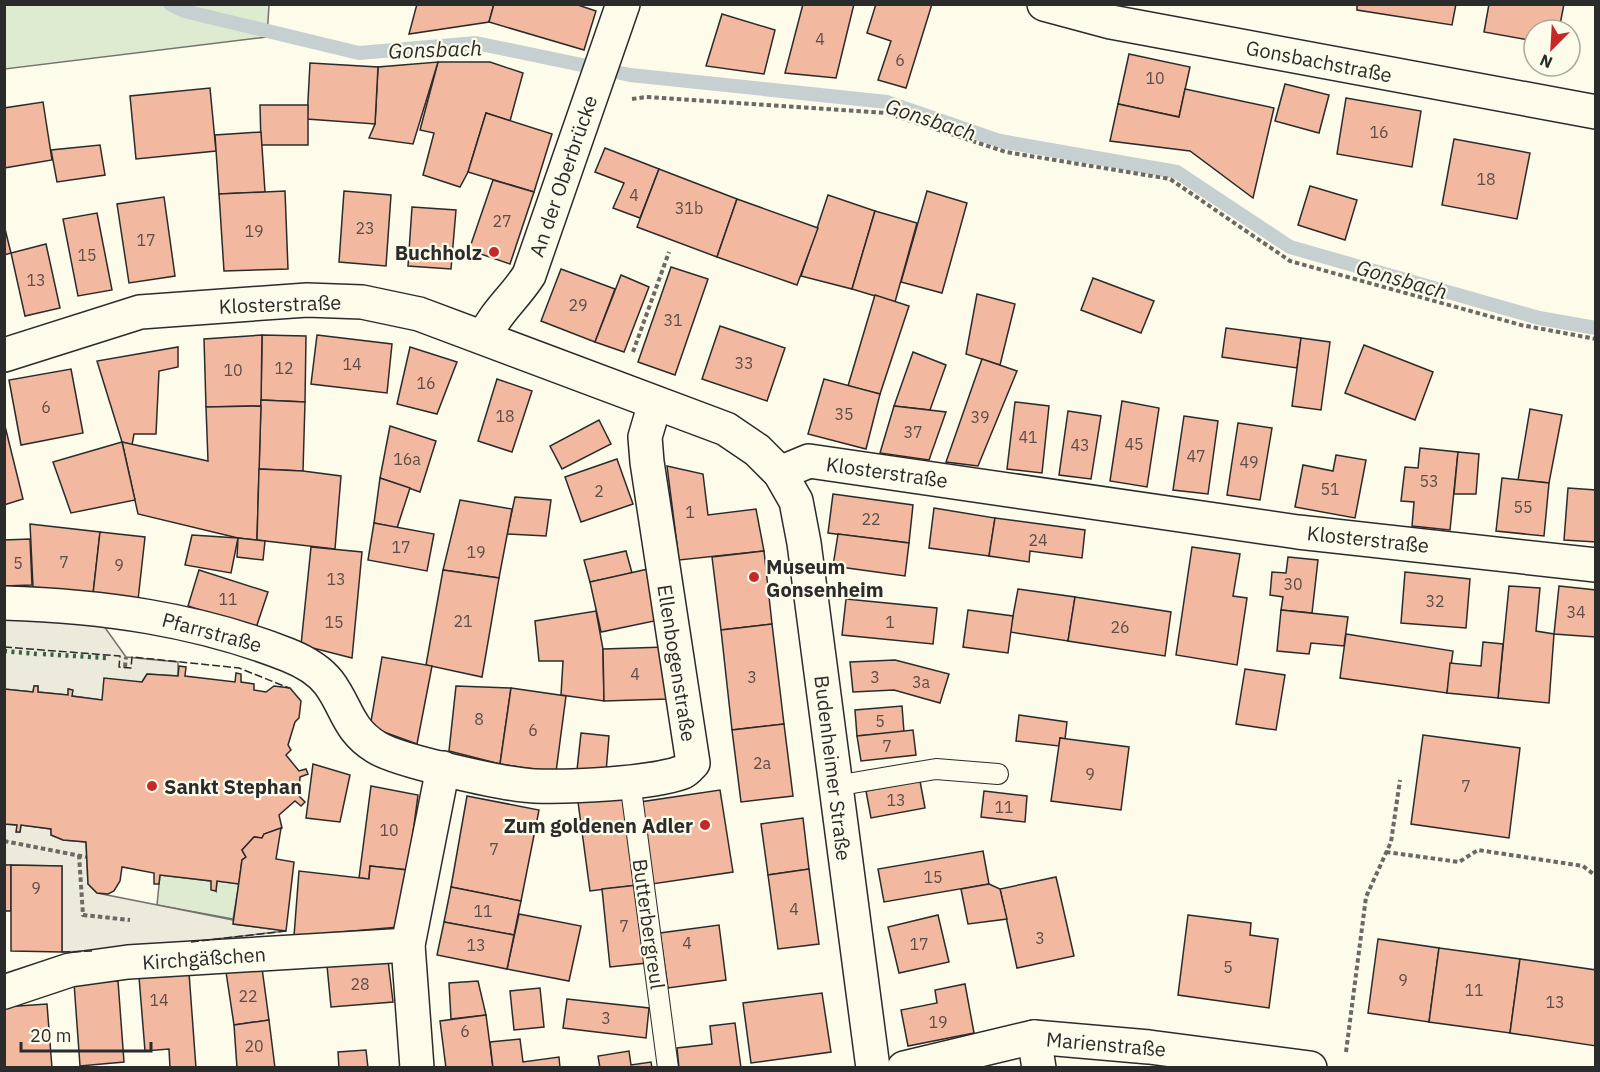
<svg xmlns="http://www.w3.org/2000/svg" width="1600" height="1072" viewBox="0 0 1600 1072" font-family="'IBM Plex Sans',sans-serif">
	<rect width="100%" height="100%" fill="#fdfbea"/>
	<g fill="#deebd1" stroke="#74746e" stroke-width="1.5">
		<polygon points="4,5 5,4 269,5 267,37 5,69"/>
		<polygon points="160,875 211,881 216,891 217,881 239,884 233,919 157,905"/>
	</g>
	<g fill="#eceadb" stroke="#74746e" stroke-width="1.5">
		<polygon points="4,614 101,622 126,657 178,662 178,676 147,674 142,682 102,700 72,696 72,690 69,689 68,695 38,692 38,686 34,686 33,692 5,689"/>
		<polygon points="5,824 17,825 17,832 20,832 21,825 51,829 51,835 63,840 86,842 88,884 97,893 233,920 234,924 286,931 118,950 62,952 62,866 5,865"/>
	</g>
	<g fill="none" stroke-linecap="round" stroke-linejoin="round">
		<polyline stroke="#c7d0d0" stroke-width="14" points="170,4 184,11 359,53 476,43 630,75 887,102 1000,141 1177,172 1290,247 1539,318 1596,328"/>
	</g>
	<g fill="#f2b8a0" stroke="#2b2b2b" stroke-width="1.5">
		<polygon points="417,4 494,4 489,22 409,34"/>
		<polygon points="494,4 575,4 596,11 584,50 489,22"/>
		<polygon points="803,4 854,4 836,78 785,73"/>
		<polygon points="876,4 932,4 906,88 878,80 891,41 867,33"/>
		<polygon points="1357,4 1456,4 1452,25 1357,10"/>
		<polygon points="1489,4 1564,4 1559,30 1534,30 1534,41 1484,32"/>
		<polygon points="722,14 775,30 764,74 706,66"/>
		<polygon points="1129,54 1190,67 1179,117 1118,104"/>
		<polygon points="438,62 490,62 523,73 510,121 486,113 468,172 460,187 423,175 434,133 420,130"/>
		<polygon points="438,62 413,144 369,138 375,124 378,67"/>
		<polygon points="310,63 378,67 375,124 307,119"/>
		<polygon points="1285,84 1329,95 1319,133 1275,121"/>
		<polygon points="210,88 216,151 136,159 130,96"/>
		<polygon points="1185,89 1274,108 1253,198 1190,151 1110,141 1118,104 1179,117"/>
		<polygon points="1346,98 1421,111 1412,167 1337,154"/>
		<polygon points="43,102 52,160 4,168 4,108"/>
		<polygon points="260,105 308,105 308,145 261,145"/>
		<polygon points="486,113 552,134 534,192 468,172"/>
		<polygon points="261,132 265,192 219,194 215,135"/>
		<polygon points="1454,139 1530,153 1517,219 1442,205"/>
		<polygon points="100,145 105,175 57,182 51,150"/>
		<polygon points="605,148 659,169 640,218 613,208 624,183 595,172"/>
		<polygon points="659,169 737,199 717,257 637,227"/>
		<polygon points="493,180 534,192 510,264 469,250"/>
		<polygon points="1310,186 1357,200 1345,240 1298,225"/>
		<polygon points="285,191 288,269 224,271 219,194"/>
		<polygon points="344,191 391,195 386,266 339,262"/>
		<polygon points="927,191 967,203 942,293 901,282"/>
		<polygon points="828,195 875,211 852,289 801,276"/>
		<polygon points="164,197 175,276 129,283 117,204"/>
		<polygon points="737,199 818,228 797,285 717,257"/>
		<polygon points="412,207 456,210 451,269 408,266"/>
		<polygon points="875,211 917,223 895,302 852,289"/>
		<polygon points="97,213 112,290 78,296 63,219"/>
		<polygon points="4,225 11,253 4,255"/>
		<polygon points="46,244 60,308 25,316 11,253"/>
		<polygon points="671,267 708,279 675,375 638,362"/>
		<polygon points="561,269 615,289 595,342 541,321"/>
		<polygon points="621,275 649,287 624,352 595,342"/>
		<polygon points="1093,278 1154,301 1141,333 1081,310"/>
		<polygon points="977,294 1015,304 1000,365 966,354"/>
		<polygon points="875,295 909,306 880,394 848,386"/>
		<polygon points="720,326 785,348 767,401 702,379"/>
		<polygon points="1226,328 1301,338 1297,368 1222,357"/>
		<polygon points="262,335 306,336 305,402 261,400"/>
		<polygon points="262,335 261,406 206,407 204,339"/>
		<polygon points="317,335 392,344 387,393 311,384"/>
		<polygon points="1301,338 1330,342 1321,410 1292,406"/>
		<polygon points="1364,345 1433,372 1415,420 1345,393"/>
		<polygon points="178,347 178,367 159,371 156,434 134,434 132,445 122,442 97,361"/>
		<polygon points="410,347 457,362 437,414 397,404"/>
		<polygon points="913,352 946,365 930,410 894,406"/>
		<polygon points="982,359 1017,371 978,466 946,462"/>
		<polygon points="71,369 83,433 21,445 9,380"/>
		<polygon points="497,379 532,391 512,452 478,441"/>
		<polygon points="824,379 880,394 866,449 808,434"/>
		<polygon points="261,400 305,402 303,471 259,469"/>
		<polygon points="1122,401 1159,408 1147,487 1110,481"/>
		<polygon points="1015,402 1049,406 1042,473 1007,469"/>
		<polygon points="261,406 257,540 238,538 138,514 122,442 208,461 206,407"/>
		<polygon points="894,406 946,412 929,460 880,453"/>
		<polygon points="1530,409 1562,415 1549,483 1518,480"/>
		<polygon points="1068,411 1101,416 1091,479 1059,475"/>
		<polygon points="1184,416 1218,421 1208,494 1173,490"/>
		<polygon points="599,420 611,444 562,469 550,446"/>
		<polygon points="4,422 23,499 4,505"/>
		<polygon points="1238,423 1272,428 1260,500 1227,495"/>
		<polygon points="390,426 436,441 420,492 380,478"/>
		<polygon points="122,442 135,500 71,513 53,462"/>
		<polygon points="1420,448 1458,452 1450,530 1412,526 1414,502 1401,501 1405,467 1418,468"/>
		<polygon points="1458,452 1479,454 1476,494 1454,494"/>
		<polygon points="1336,455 1366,460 1355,518 1295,507 1303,465 1333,471"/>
		<polygon points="617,459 633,504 581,522 565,477"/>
		<polygon points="667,466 703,474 708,515 756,509 764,551 679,560"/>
		<polygon points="259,469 303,471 341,476 335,549 257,540"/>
		<polygon points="380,478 410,488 397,528 374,523"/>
		<polygon points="1502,478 1549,483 1544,536 1496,531"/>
		<polygon points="1568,488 1596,490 1596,542 1564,540"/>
		<polygon points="833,494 913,505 909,543 828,533"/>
		<polygon points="515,497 551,500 546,536 507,534"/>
		<polygon points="460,500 512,509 499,578 443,570"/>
		<polygon points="934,508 995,518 989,556 929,548"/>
		<polygon points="995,518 1085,530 1082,558 1030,551 1029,562 989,556"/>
		<polygon points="374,523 434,534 427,571 368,560"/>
		<polygon points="30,524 100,532 93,594 33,587"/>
		<polygon points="100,532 145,537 138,600 93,594"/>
		<polygon points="838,534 909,543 905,576 833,566"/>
		<polygon points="192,535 238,538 231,573 185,565"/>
		<polygon points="238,538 265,541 263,560 237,557"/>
		<polygon points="30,539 32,585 4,586 4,540"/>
		<polygon points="311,547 362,552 352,658 301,645"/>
		<polygon points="1192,547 1240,554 1233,596 1247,598 1237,665 1176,655"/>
		<polygon points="626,551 632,573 590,582 584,560"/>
		<polygon points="764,551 772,624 721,630 712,557"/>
		<polygon points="1288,557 1318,560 1312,613 1281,610 1283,597 1270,595 1272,572 1286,573"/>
		<polygon points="648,569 659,620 601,632 590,582"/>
		<polygon points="199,570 268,592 256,628 188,606"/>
		<polygon points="443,570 499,578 482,677 426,665"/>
		<polygon points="1405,572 1470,579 1466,628 1401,623"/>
		<polygon points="1509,586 1540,588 1536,631 1554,634 1549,703 1498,698"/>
		<polygon points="1559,586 1596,590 1596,637 1554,634"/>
		<polygon points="1018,589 1075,597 1068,641 1010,632"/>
		<polygon points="1075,597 1171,612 1165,656 1068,641"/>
		<polygon points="846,599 937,608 933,644 842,635"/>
		<polygon points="968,610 1013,616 1008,653 963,647"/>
		<polygon points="1281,610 1348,617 1344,646 1311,643 1309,654 1277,651"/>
		<polygon points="596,611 603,649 604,701 561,695 563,661 539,661 535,621"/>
		<polygon points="772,624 784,724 732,730 721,630"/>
		<polygon points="1346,634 1453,651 1447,693 1340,678"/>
		<polygon points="1483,642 1503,644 1498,698 1447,693 1450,663 1481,666"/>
		<polygon points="666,647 668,699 604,701 603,649"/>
		<polygon points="382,657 432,666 417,744 370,727"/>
		<polygon points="895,660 949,674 940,703 894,690 853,692 850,662"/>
		<polygon points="179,666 186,667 185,676 235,682 236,673 241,674 241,682 254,684 254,690 266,692 274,686 290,688 301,701 299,718 295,722 288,745 291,750 286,755 299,771 306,769 308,774 300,777 299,796 305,802 301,806 295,801 279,815 282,828 264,834 262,838 254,837 242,850 246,857 242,860 239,884 217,881 216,891 211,890 211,881 160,875 159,884 154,884 154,873 122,867 120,881 114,891 108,894 97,893 88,884 86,842 63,840 51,835 51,829 21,825 20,832 16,832 17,825 4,824 4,689 33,692 34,686 38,686 38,692 68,695 68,689 73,690 72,696 102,700 104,678 142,682 147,674 178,676"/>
		<polygon points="1245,669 1285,675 1276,730 1236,724"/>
		<polygon points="456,686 511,688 500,764 449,751"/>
		<polygon points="511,688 566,696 556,772 500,764"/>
		<polygon points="902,706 904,732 857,736 855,710"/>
		<polygon points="1019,715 1067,722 1065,739 1060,738 1059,746 1016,741"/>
		<polygon points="784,724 793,796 741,802 732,730"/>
		<polygon points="913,730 916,755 861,761 857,736"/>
		<polygon points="581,733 609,736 606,772 577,770"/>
		<polygon points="1423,735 1520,748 1509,838 1411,824"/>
		<polygon points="1060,738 1129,747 1121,810 1051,801"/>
		<polygon points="313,764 350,775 340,822 306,818"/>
		<polygon points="920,781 925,808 871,818 866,791"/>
		<polygon points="371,786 418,795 408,870 370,866 369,879 359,878"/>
		<polygon points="720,790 733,872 652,884 640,802"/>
		<polygon points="984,791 1027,796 1025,822 981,817"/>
		<polygon points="626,795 638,885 590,891 578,802"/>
		<polygon points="467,796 539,810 521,901 451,887"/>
		<polygon points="803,818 809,869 768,875 761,824"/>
		<polygon points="281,828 276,859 294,862 286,931 233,924 242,860 246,857 242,850 254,837 262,838 264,834"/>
		<polygon points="983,851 989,884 884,902 878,869"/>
		<rect x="4" y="865" width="7" height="46"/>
		<polygon points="11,865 62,866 62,952 11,951"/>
		<polygon points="370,866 408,870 399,927 294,936 299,871 369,879"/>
		<polygon points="809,869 819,944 778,949 768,875"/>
		<polygon points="1056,877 1074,956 1017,968 1000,889"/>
		<polygon points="989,884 1000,889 1007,919 968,924 961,889"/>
		<polygon points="638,885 647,963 610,967 602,889"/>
		<polygon points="451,887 521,901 514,935 444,922"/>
		<polygon points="519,914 581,926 569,981 507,969"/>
		<polygon points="938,915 949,962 899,973 888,927"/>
		<polygon points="1188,915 1251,923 1250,935 1278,939 1269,1008 1178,995"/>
		<polygon points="444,922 514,935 507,969 437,955"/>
		<polygon points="719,925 726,980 668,988 660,933"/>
		<polygon points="1378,939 1439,948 1429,1022 1368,1013"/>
		<polygon points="1439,948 1520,959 1510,1033 1429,1022"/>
		<polygon points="1520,959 1596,970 1596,1046 1510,1033"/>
		<polygon points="388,960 393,1002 331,1007 327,966"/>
		<polygon points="262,968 269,1020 234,1025 226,972"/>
		<polygon points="189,973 196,1068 170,1068 169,1049 145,1051 139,977"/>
		<polygon points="118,981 124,1062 80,1066 74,983"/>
		<polygon points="478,981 486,1015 451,1019 449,983"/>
		<polygon points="965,984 974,1033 908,1046 901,1010 937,1003 935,990"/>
		<polygon points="540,988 544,1027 514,1030 510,991"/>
		<polygon points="822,993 831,1052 751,1063 743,1003"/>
		<polygon points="567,999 649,1008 646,1038 563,1028"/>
		<polygon points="47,1004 52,1068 4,1068 4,1007"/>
		<polygon points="486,1015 493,1068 446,1068 440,1021"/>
		<polygon points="269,1020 275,1068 237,1068 234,1025"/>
		<polygon points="735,1023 741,1068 679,1068 677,1048 712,1044 710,1026"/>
		<polygon points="520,1039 523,1062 559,1057 560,1068 493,1068 490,1042"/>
		<polygon points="366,1050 368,1068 339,1068 338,1052"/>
		<polygon points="629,1051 631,1065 651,1062 652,1068 600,1068 598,1056"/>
	</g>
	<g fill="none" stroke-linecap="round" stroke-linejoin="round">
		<g stroke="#2b2b2b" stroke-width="22">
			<g id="service">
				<polyline points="630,781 668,1068"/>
				<polyline points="835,786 936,769 998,774"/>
			</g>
		</g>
		<g stroke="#2b2b2b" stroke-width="36">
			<g id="minor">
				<polyline points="1044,4 1111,22 1596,112"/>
				<path d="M484,337C495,313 515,297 529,275L623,4"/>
				<polyline points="780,473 809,461 1298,532 1596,565"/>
				<path d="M4,603C102,606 197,619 288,655C303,661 319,670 329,683C347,707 347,729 376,747C397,761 508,785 534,786C571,787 650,784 683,772C687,770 690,766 693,763L647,462L645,437L655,403"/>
				<polyline points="4,992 70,970 128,962 408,945"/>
				<polyline points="1034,1037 1039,1068"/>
				<polyline points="417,1068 408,945 443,768"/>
				<polyline points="904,1068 1034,1037 1149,1047 1310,1068"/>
			</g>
		</g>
		<g stroke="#2b2b2b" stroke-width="36">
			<polyline id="secondary" points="4,355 140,312 307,300 362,302 419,314 726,429 757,450 780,473 796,501 804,543 873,1068"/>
		</g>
		<g stroke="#6a6964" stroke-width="4" stroke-dasharray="4.5 3" stroke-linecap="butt">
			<polyline points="632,99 646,97 886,113 1006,152 1170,179 1290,261 1521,325 1596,339"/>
			<polyline points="633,352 669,252"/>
			<polyline points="125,667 126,657"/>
			<polyline points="4,841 86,857"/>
			<polyline points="1386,852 1459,862 1478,850 1583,866 1596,876"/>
			<polyline points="79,855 83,915 130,920"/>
			<polyline points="1346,1052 1366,897 1391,842 1400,780"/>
		</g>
		<use href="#service" stroke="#fdfbea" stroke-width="20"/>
		<use href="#minor" stroke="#fdfbea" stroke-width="33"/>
		<use href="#secondary" stroke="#fdfbea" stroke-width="33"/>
		<g stroke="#34623c" stroke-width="4.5" stroke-dasharray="3 4.5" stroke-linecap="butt">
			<polyline points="4,651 37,654"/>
			<polyline points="43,654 106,658"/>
		</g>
		<g stroke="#2b2b2b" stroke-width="1.5" stroke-dasharray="8 3" stroke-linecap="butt">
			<polyline points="4,647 120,656 119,667 131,668 132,657 239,668 289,688"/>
			<polyline points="191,942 286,931"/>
			<polyline points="62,952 95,951"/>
		</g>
	</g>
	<g fill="#c62828" stroke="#fdfbea" stroke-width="2">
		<circle cx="494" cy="252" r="6"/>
		<circle cx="754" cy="577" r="6"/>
		<circle cx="152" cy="786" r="6"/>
		<circle cx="705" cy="825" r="6"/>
	</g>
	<g text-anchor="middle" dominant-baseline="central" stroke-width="4.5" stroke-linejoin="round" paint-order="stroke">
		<g font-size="16" fill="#5d4e48">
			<text x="820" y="39">4</text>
			<text x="900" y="60">6</text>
			<text x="1155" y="78">10</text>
			<text x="1379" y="132">16</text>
			<text x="1486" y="179">18</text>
			<text x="634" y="195">4</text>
			<text x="689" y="208">31b</text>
			<text x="502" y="221">27</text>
			<text x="365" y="228">23</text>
			<text x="254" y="231">19</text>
			<text x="146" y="240">17</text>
			<text x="87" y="255">15</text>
			<text x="36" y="280">13</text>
			<text x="578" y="305">29</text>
			<text x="673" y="320">31</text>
			<text x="744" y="363">33</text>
			<text x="352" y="364">14</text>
			<text x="284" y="368">12</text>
			<text x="233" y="370">10</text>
			<text x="426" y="383">16</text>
			<text x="46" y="407">6</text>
			<text x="844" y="414">35</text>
			<text x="505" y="416">18</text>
			<text x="980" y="417">39</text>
			<text x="913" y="432">37</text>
			<text x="1028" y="437">41</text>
			<text x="1134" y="444">45</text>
			<text x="1080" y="445">43</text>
			<text x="1196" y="456">47</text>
			<text x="407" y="459">16a</text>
			<text x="1249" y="462">49</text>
			<text x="1429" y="481">53</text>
			<text x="1330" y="489">51</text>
			<text x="599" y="491">2</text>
			<text x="1523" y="507">55</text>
			<text x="690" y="512">1</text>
			<text x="871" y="519">22</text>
			<text x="1038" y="540">24</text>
			<text x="401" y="547">17</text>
			<text x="476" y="552">19</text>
			<text x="64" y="562">7</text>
			<text x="18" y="563">5</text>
			<text x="119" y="565">9</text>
			<text x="336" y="579">13</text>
			<text x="1293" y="584">30</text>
			<text x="228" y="599">11</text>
			<text x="1435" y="601">32</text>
			<text x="1576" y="612">34</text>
			<text x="463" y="621">21</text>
			<text x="334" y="622">15</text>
			<text x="890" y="622">1</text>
			<text x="1120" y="627">26</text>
			<text x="635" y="674">4</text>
			<text x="752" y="677">3</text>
			<text x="875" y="677">3</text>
			<text x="921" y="682">3a</text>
			<text x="479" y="719">8</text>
			<text x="880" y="721">5</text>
			<text x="533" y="730">6</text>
			<text x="887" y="746">7</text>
			<text x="762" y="763">2a</text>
			<text x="1090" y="774">9</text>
			<text x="1466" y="786">7</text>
			<text x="896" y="800">13</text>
			<text x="1004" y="807">11</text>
			<text x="389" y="830">10</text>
			<text x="494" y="849">7</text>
			<text x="933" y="877">15</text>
			<text x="36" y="888">9</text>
			<text x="794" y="909">4</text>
			<text x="483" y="911">11</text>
			<text x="624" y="926">7</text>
			<text x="1040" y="938">3</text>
			<text x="687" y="943">4</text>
			<text x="919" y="944">17</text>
			<text x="476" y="945">13</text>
			<text x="1228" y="967">5</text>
			<text x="1403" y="980">9</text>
			<text x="360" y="984">28</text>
			<text x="1474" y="990">11</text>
			<text x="248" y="996">22</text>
			<text x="159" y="1000">14</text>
			<text x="1555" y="1002">13</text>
			<text x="606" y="1018">3</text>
			<text x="938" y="1022">19</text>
			<text x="465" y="1031">6</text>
			<text x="254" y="1046">20</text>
		</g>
		<g font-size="20" fill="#2b2b2b" stroke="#fdfbea">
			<text transform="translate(1319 61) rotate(11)">Gonsbachstraße</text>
			<text transform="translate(563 176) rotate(-71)">An der Oberbrücke</text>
			<text transform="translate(280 304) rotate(-2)">Klosterstraße</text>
			<text transform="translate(887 472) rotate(8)">Klosterstraße</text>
			<text transform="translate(1368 539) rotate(6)">Klosterstraße</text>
			<text transform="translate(212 632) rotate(15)">Pfarrstraße</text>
			<text transform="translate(677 663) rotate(81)">Ellenbogenstraße</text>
			<text transform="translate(833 768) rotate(83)">Budenheimer Straße</text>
			<text transform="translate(649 924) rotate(82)">Butterbergreul</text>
			<text transform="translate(204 958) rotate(-4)">Kirchgäßchen</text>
			<text transform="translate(1106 1044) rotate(5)">Marienstraße</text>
		</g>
		<g font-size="20" font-weight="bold" fill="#2b2b2b" stroke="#fdfbea" text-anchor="end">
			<text x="482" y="252">Buchholz</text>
			<text x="766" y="566" text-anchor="start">Museum<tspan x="766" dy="23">Gonsenheim</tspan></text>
			<text x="164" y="786" text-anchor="start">Sankt Stephan</text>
			<text x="693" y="825">Zum goldenen Adler</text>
		</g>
		<g font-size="21" font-style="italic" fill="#2b2b2b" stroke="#fdfbea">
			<text transform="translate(435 49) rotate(-2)">Gonsbach</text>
			<text transform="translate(931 119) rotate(18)">Gonsbach</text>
			<text transform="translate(1402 279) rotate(16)">Gonsbach</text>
		</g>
	</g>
	<rect width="1600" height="1072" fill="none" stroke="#2b2b2b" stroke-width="12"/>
	<g transform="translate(1552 48) rotate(204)"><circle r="28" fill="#fdfbea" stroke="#a9a89e" stroke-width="1.5"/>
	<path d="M0-4.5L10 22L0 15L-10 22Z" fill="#c62828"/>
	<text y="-9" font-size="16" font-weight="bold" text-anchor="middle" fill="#2b2b2b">N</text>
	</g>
	<path d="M21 1042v9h130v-9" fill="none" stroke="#2b2b2b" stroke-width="3"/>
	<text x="30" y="1042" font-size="18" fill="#2b2b2b" stroke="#fdfbea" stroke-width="4.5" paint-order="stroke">20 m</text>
</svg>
